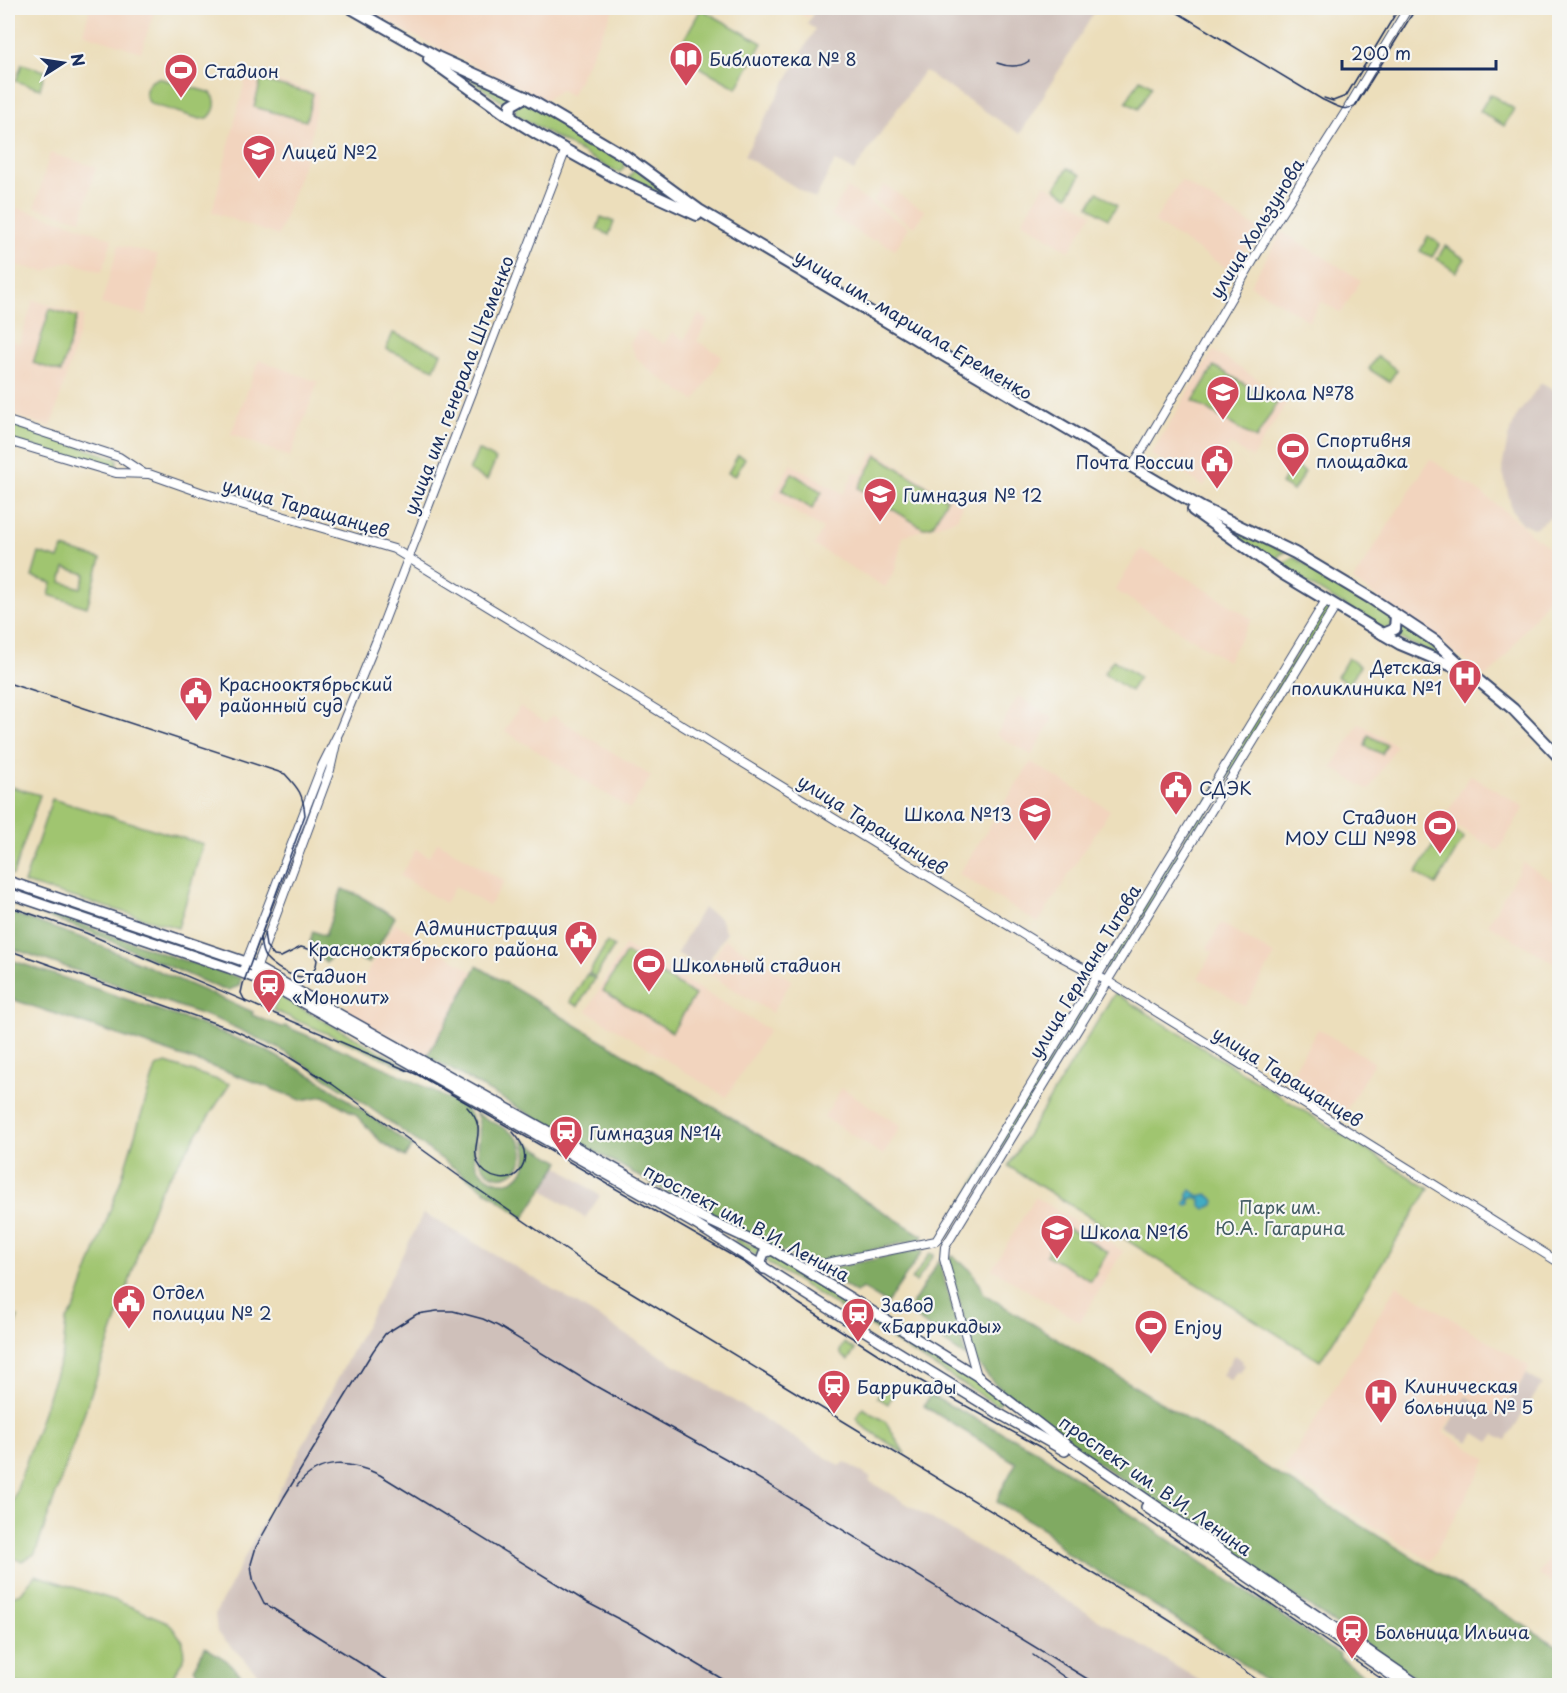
<svg xmlns="http://www.w3.org/2000/svg" width="1567" height="1693" viewBox="0 0 1567 1693" font-family="'Playpen Sans',sans-serif">
	<rect width="100%" height="100%" fill="#f6f6f2"/>
	<filter id="ink" filterUnits="userSpaceOnUse"><feTurbulence type="fractalNoise" baseFrequency=".0167" numOctaves="2"/><feDisplacementMap in="SourceGraphic" scale="12" xChannelSelector="R" yChannelSelector="G"/><feConvolveMatrix kernelMatrix="1 2 1 2 8 2 1 2 1" color-interpolation-filters="sRGB"/></filter>
	<filter id="wash" filterUnits="userSpaceOnUse"><feTurbulence type="fractalNoise" baseFrequency=".008" numOctaves="4" result="noise"/><feDisplacementMap in="SourceGraphic" scale="24" xChannelSelector="R" yChannelSelector="G"/><feGaussianBlur stdDeviation="1.35" result="paint"/><feColorMatrix in="noise" values="0 0 0 0 0 0 0 0 0 0 0 0 0 0 0 0 0 1.4 0 .05"/><feComposite in="paint" operator="in"/></filter>
	<g filter="url(#wash)">
		<rect width="100%" height="100%" fill="#ecdebb"/>
		<g fill="#f2d4be">
			<polygon points="90,8 155,8 141,52 83,33"/>
			<polygon points="366,8 614,8 571,96 561,90 545,100 412,35"/>
			<polygon points="789,8 814,8 808,18"/>
			<polygon points="247,73 318,93 309,148 278,236 212,212"/>
			<polygon points="50,153 96,167 81,220 35,207"/>
			<polygon points="1181,180 1258,229 1231,271 1154,222"/>
			<polygon points="1045,184 1092,214 1069,251 1022,221"/>
			<polygon points="884,185 925,211 914,227 874,201"/>
			<polygon points="847,188 909,227 895,250 875,238 872,241 830,215"/>
			<polygon points="14,207 72,224 112,239 102,272 70,262 65,262 45,272 8,263 8,228"/>
			<polygon points="1282,232 1361,280 1341,313 1321,301 1309,321 1250,285"/>
			<polygon points="119,245 157,255 156,262 158,263 146,315 101,304"/>
			<polygon points="33,300 84,316 51,427 8,414 8,340 20,343"/>
			<polygon points="699,314 708,320 697,341 722,356 695,401 650,371 636,357 630,344 639,329 664,344 672,332 684,340"/>
			<polygon points="1213,351 1289,399 1252,458 1230,444 1204,486 1151,454"/>
			<polygon points="259,360 318,382 290,457 231,434"/>
			<polygon points="877,452 962,505 957,519 903,536 895,570 885,587 814,545 823,529 772,498 791,464 844,494 854,472 861,475 874,453"/>
			<polygon points="1430,459 1483,494 1521,524 1531,534 1559,554 1559,584 1499,665 1486,677 1425,630 1353,581"/>
			<polygon points="1141,549 1252,619 1227,661 1115,590"/>
			<polygon points="1018,696 1053,718 1032,755 996,735"/>
			<polygon points="520,706 546,723 552,715 651,776 630,809 505,731"/>
			<polygon points="1359,723 1396,746 1369,790 1332,768"/>
			<polygon points="1031,762 1110,810 1038,923 959,874"/>
			<polygon points="1470,775 1524,807 1498,851 1444,818"/>
			<polygon points="438,842 504,881 489,906 455,886 445,903 400,876 416,849 429,857"/>
			<polygon points="1523,863 1559,885 1559,954 1554,963 1488,924"/>
			<polygon points="395,923 474,972 427,1056 345,1011"/>
			<polygon points="1221,923 1275,955 1245,1006 1198,978 1213,952 1207,948"/>
			<polygon points="725,939 792,980 772,1013 705,972"/>
			<polygon points="625,945 769,1030 726,1097 587,1011"/>
			<polygon points="1318,1029 1374,1062 1341,1119 1285,1085"/>
			<polygon points="842,1088 901,1126 883,1155 824,1117"/>
			<polygon points="1035,1197 1123,1251 1080,1322 992,1269"/>
			<polygon points="1397,1285 1530,1367 1500,1416 1466,1395 1444,1432 1487,1459 1430,1561 1284,1471"/>
			<polygon points="1559,1541 1559,1587 1539,1575"/>
		</g>
		<g fill="#cfc0ba">
			<polygon points="816,8 1097,8 1020,134 924,71 854,171 835,161 815,199 744,156 815,29 807,24"/>
			<polygon points="1541,383 1559,394 1559,512 1534,528 1522,524 1512,510 1502,468 1508,438 1516,417"/>
			<polygon points="703,908 720,918 726,934 703,969 677,953"/>
			<polygon points="558,1166 600,1196 585,1218 544,1190"/>
			<polygon points="424,1213 541,1282 840,1466 845,1462 871,1478 869,1481 1207,1685 269,1685 217,1632 215,1614"/>
			<polygon points="1234,1355 1243,1361 1242,1363 1245,1365 1240,1373 1237,1371 1231,1381 1222,1375"/>
			<polygon points="1526,1374 1542,1384 1506,1440 1495,1434 1489,1442 1475,1433 1469,1442 1447,1430 1466,1396 1500,1417"/>
		</g>
		<g fill="#a0c56f" stroke="#5e7a66" stroke-width="1.5" fill-rule="evenodd">
			<polygon points="701,9 762,43 737,88 676,54"/>
			<polygon points="22,64 45,71 40,89 16,81"/>
			<polygon points="460,73 510,95 504,103"/>
			<path d="M158,78L211,93C218,101 216,111 208,118L200,119L151,104C141,95 146,82 158,78Z"/>
			<polygon points="1140,79 1152,86 1138,109 1126,102"/>
			<polygon points="261,80 313,94 306,121 254,107"/>
			<polygon points="1490,94 1514,109 1504,126 1480,111"/>
			<polygon points="523,102 528,103 625,161 624,168 620,172 614,171 515,114 516,105"/>
			<polygon points="635,168 682,205 629,178"/>
			<polygon points="1068,168 1081,175 1068,196 1055,188"/>
			<polygon points="1098,192 1117,206 1108,219 1089,206"/>
			<polygon points="601,217 614,222 609,235 597,229"/>
			<polygon points="1428,236 1440,244 1432,257 1420,251"/>
			<polygon points="1445,246 1465,259 1456,272 1437,259"/>
			<polygon points="50,309 77,317 61,372 33,363"/>
			<polygon points="393,333 441,353 434,369 386,349"/>
			<polygon points="1377,356 1397,370 1389,382 1369,369"/>
			<polygon points="1214,366 1277,403 1256,439 1193,401"/>
			<polygon points="8,423 118,459 115,471 8,439"/>
			<polygon points="478,450 496,459 487,480 469,471"/>
			<polygon points="738,455 745,458 735,476 728,473"/>
			<polygon points="877,455 947,499 933,525 923,528 858,488"/>
			<polygon points="1293,465 1305,472 1293,491 1281,484"/>
			<polygon points="792,473 822,492 812,509 782,490"/>
			<polygon points="1236,530 1286,552 1279,555 1276,566 1234,535"/>
			<path d="M63,548L101,559L87,607L49,595L52,583L32,577L39,553L59,559ZM65,568L86,574L81,588L61,582Z"/>
			<polygon points="1294,557 1391,616 1392,625 1387,629 1382,628 1287,571 1284,567 1285,562"/>
			<polygon points="1326,606 1331,609 1189,842 1184,839"/>
			<polygon points="1402,621 1450,661 1392,635 1400,627"/>
			<polygon points="1348,658 1360,666 1349,684 1337,677"/>
			<polygon points="1113,660 1139,677 1130,691 1104,673"/>
			<polygon points="1368,735 1387,745 1382,754 1365,746"/>
			<polygon points="8,786 40,795 13,875 8,873"/>
			<polygon points="52,799 203,844 178,928 24,883"/>
			<polygon points="1445,826 1464,838 1436,885 1416,873"/>
			<polygon points="1180,846 1185,849 1108,972 1104,970"/>
			<polygon points="21,889 234,963 231,964 21,893 20,890"/>
			<polygon points="607,942 614,947 595,977 589,973"/>
			<polygon points="626,953 695,995 672,1032 603,991"/>
			<polygon points="587,974 595,979 578,1006 570,1002"/>
			<polygon points="1093,989 1097,992 948,1235 944,1232"/>
			<polygon points="1115,993 1429,1189 1320,1361 1008,1166"/>
			<polygon points="279,996 410,1068 409,1069 273,1010"/>
			<polygon points="166,1063 230,1084 159,1192 145,1229 126,1293 35,1554 22,1561 8,1557 8,1516 63,1352 66,1321 74,1310 121,1180 156,1067"/>
			<polygon points="1062,1225 1108,1252 1091,1281 1046,1255"/>
			<polygon points="736,1238 762,1250 758,1252 757,1256 735,1241"/>
			<polygon points="930,1253 934,1255 916,1282 912,1280"/>
			<polygon points="769,1254 1000,1396 1001,1401 999,1404 995,1404 768,1263 766,1258"/>
			<polygon points="8,1313 18,1317 8,1347"/>
			<polygon points="844,1343 855,1350 848,1360 842,1356 840,1351"/>
			<polygon points="888,1388 894,1392 888,1404 877,1397 882,1389"/>
			<polygon points="863,1408 886,1422 905,1454 861,1425 856,1418"/>
			<polygon points="35,1575 117,1601 168,1622 183,1641 184,1660 167,1685 8,1685 8,1597 21,1593"/>
		</g>
		<g fill="#80aa62" stroke="#4e6c60" stroke-width="1.5">
			<polygon points="342,889 358,895 395,917 369,963 337,950 326,963 310,942 313,931 325,936"/>
			<polygon points="14,900 173,957 241,978 239,986 229,990 221,989 90,932 13,905"/>
			<path d="M8,912L85,939L253,1012L252,1015L282,1027L285,1026C335,1048 388,1066 436,1093C446,1098 459,1103 467,1111C489,1133 457,1161 491,1179C518,1192 534,1163 523,1140L560,1162L524,1218L345,1090L278,1048L221,1021L8,947Z"/>
			<polygon points="8,959 197,1023 265,1050 321,1081 412,1146 405,1157 381,1142 355,1114 324,1096 301,1100 228,1072 8,998"/>
			<polygon points="477,966 725,1114 923,1236 921,1239 808,1264 704,1213 427,1056 454,1010"/>
			<path d="M476,1114C488,1120 503,1126 513,1134C543,1159 499,1197 481,1163C473,1149 485,1131 476,1114Z"/>
			<polygon points="924,1249 887,1303 862,1288 856,1293 821,1270"/>
			<polygon points="953,1256 972,1271 984,1294 1559,1647 1559,1685 1425,1685 1061,1438 993,1382 975,1361 948,1258"/>
			<polygon points="939,1260 966,1357 941,1340 941,1337 908,1311"/>
			<polygon points="930,1395 1032,1448 1340,1655 1339,1657 1371,1680 1373,1677 1385,1685 1272,1685 1234,1657 1146,1600 1067,1554 1044,1529 997,1502 999,1494 1016,1463 924,1406"/>
			<path d="M205,1647L226,1660L241,1675L238,1681C223,1685 208,1690 194,1681L202,1680L194,1668Z"/>
		</g>
		<polygon fill="#42acc2" stroke="#2e6e90" stroke-width="1.5" points="1191,1190 1200,1197 1207,1195 1212,1197 1215,1201 1214,1205 1205,1209 1200,1205 1200,1200 1195,1197 1190,1199 1190,1204 1187,1206 1185,1203 1188,1199 1188,1193"/>
	</g>
	<g filter="url(#ink)">
		<g fill="none" stroke-linecap="round" stroke-linejoin="round">
			<g stroke="#3a496c" stroke-width="10">
				<g id="minor">
					<polyline points="8,421 119,457 143,473"/>
					<polyline points="8,441 116,473 149,474 203,493 394,549 1047,949 1107,981 1560,1263"/>
					<polyline points="1132,467 1275,223 1345,113 1408,8"/>
					<polyline points="242,973 322,766 339,732 376,642 566,149"/>
					<polyline points="253,977 330,770 337,739"/>
					<polyline points="802,1268 936,1241 1326,600"/>
					<polyline points="977,1376 944,1259 945,1247 1336,606"/>
				</g>
			</g>
			<g stroke="#3a496c" stroke-width="12">
				<g id="major">
					<polyline points="8,881 246,962 699,1216 772,1250 802,1268 977,1376 1061,1441 1420,1686"/>
					<polyline points="8,893 229,968 266,982 695,1224 879,1340 996,1412 1065,1451"/>
					<polyline points="764,1269 761,1261 764,1253 772,1250"/>
					<polyline points="1146,1507 1407,1686"/>
				</g>
			</g>
			<g stroke="#3a496c" stroke-width="14">
				<g id="highway">
					<polyline points="351,8 437,57 525,97 625,156 699,210 921,342 1202,508 1295,553 1372,599 1435,641 1468,672 1513,709 1560,758"/>
					<polyline points="429,59 510,117 539,135 616,178 697,215"/>
					<polyline points="510,117 511,105 525,97"/>
					<polyline points="1193,510 1283,574 1383,634 1400,644 1462,670"/>
					<polyline points="1383,634 1395,629 1396,615"/>
				</g>
			</g>
			<use href="#minor" stroke="#fff" stroke-width="8"/>
			<use href="#major" stroke="#fff" stroke-width="9"/>
			<use href="#highway" stroke="#fff" stroke-width="10"/>
			<g stroke="#1b2f5e" stroke-width="1.5">
				<path d="M1170,8L1323,100C1335,105 1344,113 1356,105L1416,8"/>
				<path d="M997,63C1008,67 1019,68 1029,61"/>
				<polyline points="1324,98 1333,101 1346,96 1399,8"/>
				<path d="M8,683L285,774C299,789 303,794 305,815L243,984L241,993L246,1003"/>
				<polyline points="8,906 86,933 418,1075 745,1263 798,1303 912,1376 1040,1447 1392,1686"/>
				<path d="M260,938C261,944 261,951 265,957C278,972 314,991 317,960L312,950L301,947L281,957L274,956L266,946L264,932"/>
				<path d="M467,1107C490,1131 469,1143 478,1163C486,1179 510,1185 520,1170C530,1156 523,1143 513,1132"/>
			</g>
			<g stroke="#1b2f5e" stroke-width="1.5">
				<polyline points="8,950 234,1030 284,1054 332,1084 456,1174 598,1272 1129,1595 1205,1643 1266,1686"/>
				<path d="M297,1486C320,1457 350,1461 380,1475L588,1603L640,1630L734,1686"/>
				<polyline points="1033,1655 1077,1686"/>
				<polyline points="397,1686 264,1603 254,1583 252,1573 251,1564 256,1547 284,1497 373,1351 385,1334 417,1314 437,1311 453,1311 483,1319 498,1326 592,1384 728,1460 1099,1686"/>
			</g>
		</g>
	</g>
	<defs>
		<g id="library-pin" transform="scale(1.725)"><path d="M0 17L-7.5 6A9.5 9.5 0 1 1 7.5 6Z" fill="#d1495b" stroke="#f6f6f2"/><path d="M-6-4Q-3-5.5-.7-3.5V5Q-3 3-6 4ZM6-4Q3-5.5 .7-3.5V5Q3 3 6 4Z" fill="#fff"/></g>
		<g id="stadium-pin" transform="scale(1.725)"><path d="M0 17L-7.5 6A9.5 9.5 0 1 1 7.5 6Z" fill="#d1495b" stroke="#f6f6f2"/><path d="M0-5a6.5 5 0 1 0 0 10a6.5 5 0 1 0 0-10ZM-3.5-1.8h7v3.6h-7Z" fill="#fff"/></g>
		<g id="school-pin" transform="scale(1.725)"><path d="M0 17L-7.5 6A9.5 9.5 0 1 1 7.5 6Z" fill="#d1495b" stroke="#f6f6f2"/><path d="M0-5L7-2L0 1L-7-2ZM-4 1L0 2.5L4 1V4Q0 6-4 4Z" fill="#fff"/></g>
		<g id="civic-pin" transform="scale(1.725)"><path d="M0 17L-7.5 6A9.5 9.5 0 1 1 7.5 6Z" fill="#d1495b" stroke="#f6f6f2"/><path d="M-.6-6.5H3V-4.5H.6V-3L4-1V1h2V6H-6V1h2V-1L-.6-3ZM-1.2 2.5V6h2.4V2.5Z" fill="#fff"/></g>
		<g id="hospital-pin" transform="scale(1.725)"><path d="M0 17L-7.5 6A9.5 9.5 0 1 1 7.5 6Z" fill="#d1495b" stroke="#f6f6f2"/><path d="M-5-5h3v3.5h4V-5h3V5h-3V1.5h-4V5h-3Z" fill="#fff"/></g>
		<g id="station-pin" transform="scale(1.725)"><path d="M0 17L-7.5 6A9.5 9.5 0 1 1 7.5 6Z" fill="#d1495b" stroke="#f6f6f2"/><path d="M-3-6H3Q5-6 5-4V2Q5 4 3 4L4.5 6H3L1.5 4h-3L-3 6H-4.5L-3 4Q-5 4-5 2V-4Q-5-6-3-6ZM-3.5-4v3h7v-3ZM-3.5 1v1.5H-2V1ZM2 1v1.5H3.5V1Z" fill="#fff"/></g>
	</defs>
	<g fill-rule="evenodd">
		<use href="#library-pin" x="686" y="58"/>
		<use href="#stadium-pin" x="181" y="70"/>
		<use href="#school-pin" x="259" y="151"/>
		<use href="#school-pin" x="1223" y="392"/>
		<use href="#stadium-pin" x="1293" y="449"/>
		<use href="#civic-pin" x="1217" y="461"/>
		<use href="#school-pin" x="880" y="494"/>
		<use href="#hospital-pin" x="1465" y="676"/>
		<use href="#civic-pin" x="196" y="693"/>
		<use href="#civic-pin" x="1176" y="787"/>
		<use href="#school-pin" x="1035" y="813"/>
		<use href="#stadium-pin" x="1440" y="826"/>
		<use href="#civic-pin" x="581" y="937"/>
		<use href="#stadium-pin" x="649" y="964"/>
		<use href="#station-pin" x="269" y="985"/>
		<use href="#station-pin" x="566" y="1132"/>
		<use href="#school-pin" x="1057" y="1231"/>
		<use href="#civic-pin" x="129" y="1301"/>
		<use href="#station-pin" x="858" y="1314"/>
		<use href="#stadium-pin" x="1151" y="1326"/>
		<use href="#station-pin" x="834" y="1386"/>
		<use href="#hospital-pin" x="1381" y="1395"/>
		<use href="#station-pin" x="1352" y="1631"/>
	</g>
	<g text-anchor="middle" dominant-baseline="central" stroke-width="4.5" stroke-linejoin="round" paint-order="stroke">
		<g font-size="18" fill="#1b2f5e" stroke="#f6f6f2" text-anchor="start">
			<text x="709" y="58">Библиотека № 8</text>
			<text x="204" y="70">Стадион</text>
			<text x="282" y="151">Лицей №2</text>
			<text x="1246" y="392">Школа №78</text>
			<text x="1316" y="439">Спортивня<tspan x="1316" dy="21">площадка</tspan></text>
			<text x="1194" y="461" text-anchor="end">Почта России</text>
			<text x="903" y="494">Гимназия № 12</text>
			<text x="1442" y="666" text-anchor="end">Детская<tspan x="1442" dy="21">поликлиника №1</tspan></text>
			<text x="219" y="683">Краснооктябрьский<tspan x="219" dy="21">районный суд</tspan></text>
			<text x="1199" y="787">СДЭК</text>
			<text x="1012" y="813" text-anchor="end">Школа №13</text>
			<text x="1417" y="816" text-anchor="end">Стадион<tspan x="1417" dy="21">МОУ СШ №98</tspan></text>
			<text x="558" y="927" text-anchor="end">Администрация<tspan x="558" dy="21">Краснооктябрьского района</tspan></text>
			<text x="672" y="964">Школьный стадион</text>
			<text x="292" y="975">Стадион<tspan x="292" dy="21">«Монолит»</tspan></text>
			<text x="589" y="1132">Гимназия №14</text>
			<text x="1080" y="1231">Школа №16</text>
			<text x="152" y="1291">Отдел<tspan x="152" dy="21">полиции № 2</tspan></text>
			<text x="881" y="1304">Завод<tspan x="881" dy="21">«Баррикады»</tspan></text>
			<text x="1174" y="1326">Enjoy</text>
			<text x="1404" y="1385">Клиническая<tspan x="1404" dy="21">больница № 5</tspan></text>
			<text x="857" y="1386">Баррикады</text>
			<text x="1375" y="1631">Больница Ильича</text>
		</g>
		<g font-size="18" fill="#1b2f5e" stroke="#f6f6f2">
			<text transform="translate(1256 228) rotate(-58)">улица Хользунова</text>
			<text transform="translate(914 324) rotate(31)">улица им. маршала Еременко</text>
			<text transform="translate(458 385) rotate(-69)">улица им. генерала Штеменко</text>
			<text transform="translate(306 507) rotate(16)">улица Таращанцев</text>
			<text transform="translate(873 824) rotate(32)">улица Таращанцев</text>
			<text transform="translate(1084 971) rotate(-59)">улица Германа Титова</text>
			<text transform="translate(1288 1076) rotate(32)">улица Таращанцев</text>
			<text transform="translate(747 1222) rotate(28)">проспект им. В.И. Ленина</text>
			<text transform="translate(1156 1485) rotate(35)">проспект им. В.И. Ленина</text>
		</g>
		<g font-size="18" fill="#435c63" stroke="#f6f6f2">
			<text x="1280" y="1206">Парк им.<tspan x="1280" dy="21">Ю.А. Гагарина</tspan></text>
		</g>
	</g>
	<rect width="1567" height="1693" fill="none" stroke="#f6f6f2" stroke-width="30"/>
	<g transform="translate(63 63) rotate(78)" stroke="#f6f6f2" stroke-width="4.5" paint-order="stroke">
	<path d="M0-4.5L10 22L0 15L-10 22Z" fill="#1b2f5e"/>
	<text y="-9" font-size="16" font-weight="bold" text-anchor="middle" fill="#1b2f5e">N</text>
	</g>
	<path d="M1342 60v9h154v-9" fill="none" stroke="#1b2f5e" stroke-width="3"/>
	<text x="1351" y="60" font-size="18" fill="#1b2f5e" stroke="#f6f6f2" stroke-width="4.5" paint-order="stroke">200 m</text>
</svg>
